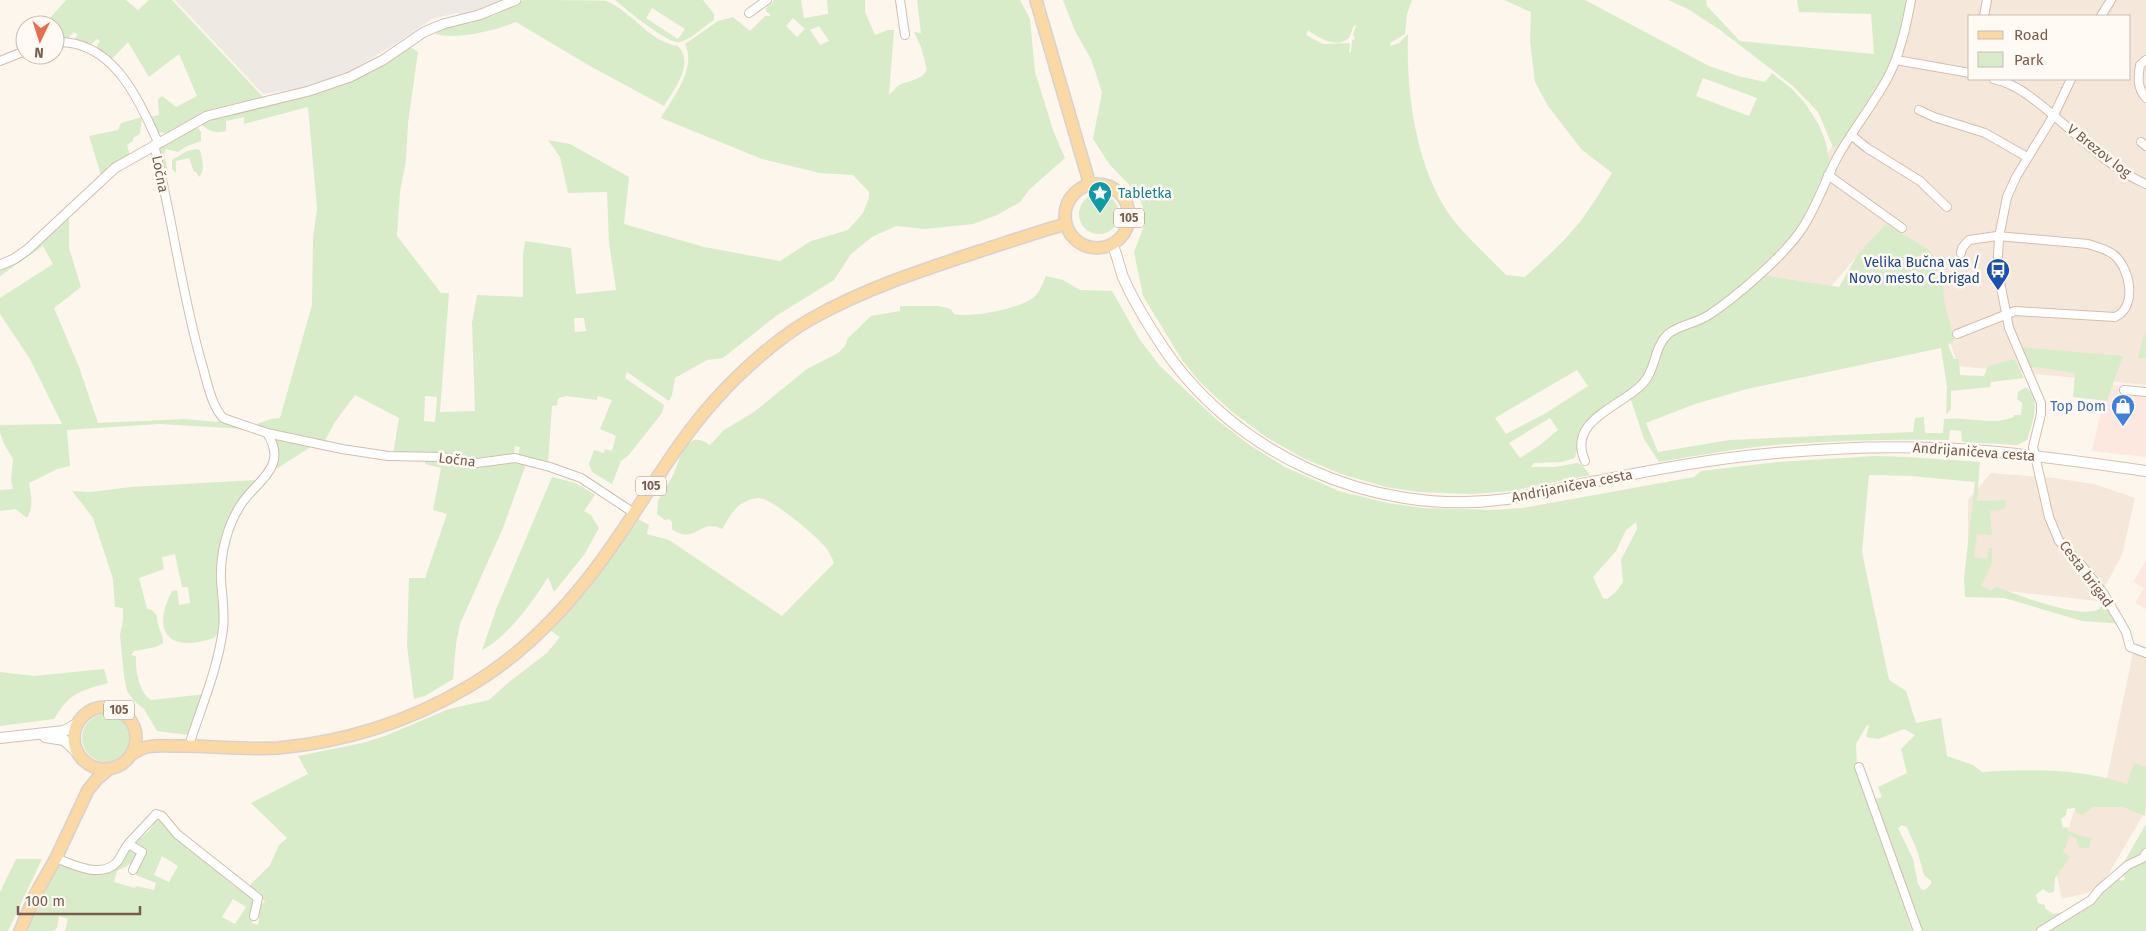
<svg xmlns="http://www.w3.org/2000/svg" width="2146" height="931" viewBox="0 0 2146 931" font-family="'Fira Sans',sans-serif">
	<rect width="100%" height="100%" fill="#fdf6ec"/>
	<g fill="#f5e8da" fill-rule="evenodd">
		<path d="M1891,0H2146V385L1958,366L1943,320L1859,254L1821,298L1753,277L1891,49ZM1970,16H2130V79H1970Z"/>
		<polygon points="1991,473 2054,478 2094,484 2135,498 2122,555 2097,601 1972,587 1968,559 1968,500"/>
		<polygon points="2135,643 2146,647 2146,810 2099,890 2062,899 2056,872 2074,810 2103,797"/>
	</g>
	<g fill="#fde8e0">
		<polygon points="2107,384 2146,389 2146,457 2092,451"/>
		<polygon points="2146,560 2146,609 2135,603 2144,588 2133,582"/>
	</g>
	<polygon fill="#efe9e4" points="175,0 507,0 488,8 461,15 457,13 432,19 400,41 349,72 297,89 263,94"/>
	<g fill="#d8ecc9" fill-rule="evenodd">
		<polygon points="66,0 126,0 138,10 149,0 172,0 263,97 208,110 166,133 157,132 150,117 159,115 158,99 162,96 176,107 197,96 179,54 149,77 128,42 111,60 97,50 97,45 100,41 97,39 90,45 73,40 78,35 74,32 67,39 55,37 55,25 44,25"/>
		<path d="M524,0C539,0 595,0 606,1C632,11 649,42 678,46C695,63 674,90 664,106L590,66L516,22C494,31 458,40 435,34L444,28L495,15Z"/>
		<path d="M615,0H703L714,14V20C704,26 692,39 680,42C668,45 626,9 615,0ZM652,8L685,29L678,39L646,18Z"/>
		<path d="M774,0H801L804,18L828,14L827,0H865V12L875,35L888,30H894L889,95C893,92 895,88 898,86C906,80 920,82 927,70L921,47L914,32L921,33L917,0H1020L1030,19L1035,72L1054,133L1065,158L1029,190L1020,202L997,215L973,224L925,229L896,226L872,237L851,254L834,280L776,316L723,358L707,360L675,378L672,395L669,401L627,372L625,378L664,405L662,413L628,456L621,461L612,484L592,472L589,464L594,450L604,453L605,449L612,451L616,436L600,429L612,400L598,396L597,400L567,396L558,398L557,405L552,406L548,464L518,456L520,447L515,446L514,454L489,460H473L456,455H393L399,418L355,395L335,422L323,444L267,430L253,425L271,419L280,418L312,305L313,238L317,208L308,107L244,124V117L226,121V131C216,134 208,131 201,124C254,104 312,99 364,75C380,67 395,57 410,47L418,52L408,123L406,160L400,192L397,236L441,293H449L440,412L475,411L472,323L477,295L523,297V255L525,241L571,248L576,294L616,290L609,242L607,192L568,193L560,157L548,140L570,144L629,177L624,224L704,247L780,261L811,241L848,230L863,213L869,198V192L853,175L820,173L762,159L661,118C673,97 697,69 685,44L718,21L733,17L750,31L765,16H770V14L766,12V8ZM793,18L805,29L797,37L786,26ZM819,26L829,41L820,45L810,30ZM574,318H584L586,331L575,332ZM425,396L437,397L435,422L424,421Z"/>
		<path d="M1063,0H1412L1407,14L1405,34L1390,43L1391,46L1399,43L1408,34C1406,93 1416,168 1451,217C1467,238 1488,256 1506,275L1525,277C1548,256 1572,235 1589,209C1597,198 1604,185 1612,173L1582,150L1548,106L1535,82L1530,41L1531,12L1504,0H1585L1709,66L1738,76L1765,82L1772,73L1792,89L1805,103L1819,125L1826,143L1830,164L1814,201L1798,230L1743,284L1710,312L1671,329L1643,381L1619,398L1578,443L1575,458L1562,462L1534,463L1531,467H1555L1577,463L1582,465L1590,475L1511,491L1473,494L1418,492L1386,487L1341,474L1303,458L1266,437L1231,411L1200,382L1182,360L1143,296L1134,252L1144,226L1143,207L1138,194L1110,165L1093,139L1102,92L1091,59L1075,31ZM1354,25L1356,26L1353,35L1355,39L1352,40L1351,52L1349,53L1350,43L1323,44L1306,35L1308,30C1318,38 1337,49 1349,38ZM1703,78L1757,98L1749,116L1696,96ZM1577,370L1588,386L1546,413L1506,434L1495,418ZM1550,418L1558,430L1540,445L1520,458L1509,443Z"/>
		<polygon points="1668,0 1706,0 1707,6 1740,41 1874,54 1871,14 1799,12 1797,0 1908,0 1896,46 1887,70 1838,146 1833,147 1818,112 1793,86 1720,30 1688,9"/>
		<polygon points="142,117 140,134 133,138 133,141 127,145 130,156 101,175 89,136 118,130 121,123"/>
		<polygon points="198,128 201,132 201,141 187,146 178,152 166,149 164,154 169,175 163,177 159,148 190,129"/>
		<path d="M197,149L200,150C202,160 206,169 199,177L196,172H194L189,158L176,161V173L172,169V160L187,151Z"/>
		<circle cx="1099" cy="214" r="20"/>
		<path d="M69,214V248L81,287L54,308L79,367L98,423L184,419L217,422L220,421L246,429L159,424L67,430L70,466L57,469L29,483C31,495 34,507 27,518L16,509L0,511V490L13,489L11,480L13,459L4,444L0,432V425L62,424L30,359L0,314V298L53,264L43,246L0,276V270L18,262Z"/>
		<path d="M1886,224L1928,249L1942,268L1944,300L1954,341L1948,345L1954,359H1959L1960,375L1984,376L1988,366L2014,359L2024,378L1991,382L1990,387L1951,391V409L1946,415L1947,387L1941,348L1747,389L1695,404L1646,423L1658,452L1729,440L1913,432L1915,418L1924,417L1925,433H1943L1944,419C1968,416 1991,426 2014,417V415H2021L2022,403L2017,399L2018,392L2026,387C2042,399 2032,424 2027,440L2017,445L1962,442L1961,431L1950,430L1949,440C1896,439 1842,440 1788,444C1745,447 1702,455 1659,462L1644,439L1630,397L1651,378L1665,341L1673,334L1701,322L1760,275L1839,287L1858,254Z"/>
		<path d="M1046,276L1063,280L1080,290L1112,291L1140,340L1160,366L1216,419L1251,446L1285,467L1339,491L1388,503L1423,508L1490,510L1522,508L1694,477L1701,471L1778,462L1875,456L1908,457L1980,462L1977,501L2006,500L2005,509L1990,511L1992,535L1977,534L1974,557L1987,559L1989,548H1992V563L1981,586L1991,590L1996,587C2019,595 2071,616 2094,611C2099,610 2103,606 2105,602L2124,624L2082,621L2004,598L1965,597L1964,578L1975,482L1911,476L1869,475L1862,552L1889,680L1906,691L1916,723L1941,718L1947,756L1973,765L1982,772C2032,769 2079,768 2127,784L2134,763L2145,767L2146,765L2145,816L2123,807H2093L2083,815L2077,813L2075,808L2067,809L2066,815L2061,819L2063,828L2068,827V831L2085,837H2092L2089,848H2079L2076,838L2069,836L2066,848H2064L2063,852L2070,857L2055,878L2054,892L2049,893L2043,889L2036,895L2038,903L2045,905V908L2053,914L2062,912L2058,919L2043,931H1918L1872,800L1882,797L1878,787L1907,773L1901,749L1915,735L1904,729L1878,739L1866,737L1869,726L1867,725L1856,744L1857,766L1884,841L1912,931H65L68,919L59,916L57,928L54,931H25L57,862L98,872L130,848L137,852L131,864L117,871L114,882L135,888L136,886L154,890L156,883L136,875L142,856L134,844L149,831L157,819H160L231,880V884L255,899L252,923L258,925L261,905L265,902L259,892L248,887L270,865L279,845L287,838L251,803L308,774L298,756L362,743L385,736L449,709L489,700L509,682L547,653L560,637L551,631L588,590L638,519L649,525L647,534L669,540L782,616L834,563C832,558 830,553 827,549C818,537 773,499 759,498C756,498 750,499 747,501C734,506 729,518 722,529C699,518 695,546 672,529V522L669,519L665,520L657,514L658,501C663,491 670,482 674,473C678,464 683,442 695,440C701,439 706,443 710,445L724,430L754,412L807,369L838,353L845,346L848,338L871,316L900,311V306H938L951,309L954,314C971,318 1020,309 1034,297C1040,292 1043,283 1046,276ZM1636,522L1637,529L1621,560L1623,582L1616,592L1607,599L1603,598L1593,577L1616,551L1626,530ZM1902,825L1907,827L1918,853L1924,875L1931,881V884L1925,890L1921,889L1918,884L1913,859L1898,828ZM162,856L178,866L169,882L154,875ZM233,899L246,907L235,924L222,917Z"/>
		<polygon points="2145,331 2146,358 2138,358"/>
		<polygon points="2020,347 2123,356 2107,401 2073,397 2075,373 2036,367 2031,368"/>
		<path d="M274,438L314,445L273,471C279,459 280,450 274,438Z"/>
		<polygon points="425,459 516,461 526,464 503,528 460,624 456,644 453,679 425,696 414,699 407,646 409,578 425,578 447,514 433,510 441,468 425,464"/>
		<path d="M552,477L576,483L595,495L584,511L591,515L599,528L584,555L554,592L548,577C535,599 506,639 482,650L497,607Z"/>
		<path d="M258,480L227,531L220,630L214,638C171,653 150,634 172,591L177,590L179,605L190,603L188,587H182L175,554L162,557L164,569L139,578L147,609L152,610L157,616C156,626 164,634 163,643L156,647L134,651L131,655L136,656C135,669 139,693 151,700L206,694L188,735L157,731L144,709L134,701L127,691L124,676L120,635L123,620V608L115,607L113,579L93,518L72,491L91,492L131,487Z"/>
		<path d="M104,669L108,683C80,691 69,693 54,719L0,726V672L34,676Z"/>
		<circle cx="106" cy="738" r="24"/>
		<polygon points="2146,824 2146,931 2050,931 2117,878 2122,881 2125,879 2120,869"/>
		<polygon points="16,859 42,859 8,931 0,931 0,892"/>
	</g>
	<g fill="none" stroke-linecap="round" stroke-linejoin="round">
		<g stroke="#d1beb0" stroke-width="10">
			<g id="minor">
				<polyline points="900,0 905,35"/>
				<polyline points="749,13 767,0"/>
				<polyline points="1984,16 1987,0"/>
				<polyline points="2101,16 2111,0"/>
				<path d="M55,42C113,39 138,99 158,142"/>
				<polyline points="1896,60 1970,73"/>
				<path d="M2146,60L2140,65C2138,77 2137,88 2146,98"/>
				<polyline points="0,61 25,51"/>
				<path d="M1994,79C2017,84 2035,100 2053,115C2082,139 2111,169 2146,184"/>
				<polyline points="2071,79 2054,115 2016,177 2007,197 1999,237 1998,257 1999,277 2009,328 2041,403 2041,414 2033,447 2049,517 2059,541 2083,567 2104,594 2126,632 2130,647 2146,653"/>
				<polyline points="1919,110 1934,117 1985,133 2027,157"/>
				<polyline points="1851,135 1867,148 1920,181 1947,207"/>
				<polyline points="2141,142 2146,146"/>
				<path d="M154,145C172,216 181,290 201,361C207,380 210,403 223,418L267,433L342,449L388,456L442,457L477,463L515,458L550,467L581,478L634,513"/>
				<polyline points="1828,175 1902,228"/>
				<path d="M1957,334L2015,311L2115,317C2138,307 2130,268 2114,255C2107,249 2096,247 2088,244L1997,236L1969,240L1962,248L1961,253"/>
				<polyline points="2124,390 2146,392"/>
				<path d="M1585,461C1565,417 1630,405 1647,378C1656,364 1655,346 1668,334C1679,325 1697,323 1709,315C1736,297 1780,259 1799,233C1816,210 1824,182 1838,156C1853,130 1872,106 1887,79C1900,55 1906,27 1911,0"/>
				<path d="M191,739C203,703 218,667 223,629C225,613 222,596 221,580C220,554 227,525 242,503C260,478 288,466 267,433"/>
				<polyline points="1859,767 1918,931"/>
				<polyline points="130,842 156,814 162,816 177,834 258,898 254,916"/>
				<path d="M56,858C73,865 102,879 117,862C122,856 124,848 130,842L132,846L142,852L133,870"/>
				<polyline points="2041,931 2091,900 2099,890 2128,865 2143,858 2146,853"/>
			</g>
		</g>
		<g stroke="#d1beb0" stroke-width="11">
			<polyline id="tertiary" points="0,265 14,259 27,250 115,168 207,116 309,91 350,77 383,60 424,32 443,24 479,15 516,0"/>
		</g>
		<g stroke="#d6c0b0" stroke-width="12">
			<g id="secondary">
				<path d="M1112,244C1117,254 1119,266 1123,277C1132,298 1144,318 1157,338C1229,453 1371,518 1507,499C1535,495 1564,487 1592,482C1653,470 1714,458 1776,453C1841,447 1907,445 1973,450C2031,454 2089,463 2146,471"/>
				<polyline points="45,737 64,740 78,753"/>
				<polyline points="0,738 64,731 77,724"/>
			</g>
		</g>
		<g stroke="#dad1cd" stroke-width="14">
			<g id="primary">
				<polyline points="1036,0 1090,185"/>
				<circle cx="1097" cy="216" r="32"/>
				<circle cx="105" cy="738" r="31"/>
				<path d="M132,754C137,751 142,748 147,747C158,745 170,746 181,746C214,746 245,750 278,748C344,742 408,722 466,688C527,653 575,600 614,543C648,494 676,443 716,399C740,372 779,337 811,319C864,289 922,270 980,251C1008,242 1037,232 1066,224"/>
				<polyline points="20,931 35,895 56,858 88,790 97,779 109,769"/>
			</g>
		</g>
		<use href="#minor" stroke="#fff" stroke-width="8"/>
		<use href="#tertiary" stroke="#fff" stroke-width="9"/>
		<use href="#secondary" stroke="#fff" stroke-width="10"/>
		<use href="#primary" stroke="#fbd9a5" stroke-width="11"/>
	</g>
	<defs>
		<g id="sight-pin" transform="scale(1.25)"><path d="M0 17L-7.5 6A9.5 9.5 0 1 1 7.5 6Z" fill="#0f9aa8" stroke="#fffaf3"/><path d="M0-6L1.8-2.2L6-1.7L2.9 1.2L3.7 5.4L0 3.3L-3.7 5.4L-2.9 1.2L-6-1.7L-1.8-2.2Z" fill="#fff"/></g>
		<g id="bus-pin" transform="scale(1.25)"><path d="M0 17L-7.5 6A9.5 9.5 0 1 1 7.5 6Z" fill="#1a4fb4" stroke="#fffaf3"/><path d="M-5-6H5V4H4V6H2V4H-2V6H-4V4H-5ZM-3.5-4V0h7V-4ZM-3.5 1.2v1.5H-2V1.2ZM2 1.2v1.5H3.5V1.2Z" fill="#fff"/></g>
		<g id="shop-pin" transform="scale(1.25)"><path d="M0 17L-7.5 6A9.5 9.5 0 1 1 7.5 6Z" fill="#3f7fe0" stroke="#fffaf3"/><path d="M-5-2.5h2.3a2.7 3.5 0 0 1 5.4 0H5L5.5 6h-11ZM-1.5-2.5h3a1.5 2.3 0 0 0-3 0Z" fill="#fff"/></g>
	</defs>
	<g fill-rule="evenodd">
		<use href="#sight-pin" x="1100" y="193"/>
		<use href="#bus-pin" x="1998" y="270"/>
		<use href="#shop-pin" x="2123" y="406"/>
	</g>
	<g text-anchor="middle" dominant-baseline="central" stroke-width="5" stroke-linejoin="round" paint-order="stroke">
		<g fill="#fffaf3" stroke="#a28b7f" stroke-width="1">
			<rect x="1114" y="208.5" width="30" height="19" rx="4"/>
			<rect x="636" y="476.5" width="30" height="19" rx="4"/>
			<rect x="104" y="700.5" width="30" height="19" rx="4"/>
		</g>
		<g font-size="12" font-weight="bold" fill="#7a5c4d">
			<text x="1129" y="218">105</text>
			<text x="651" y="486">105</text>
			<text x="119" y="710">105</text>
		</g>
		<g font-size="14" fill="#7a5c4d" stroke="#fffaf3">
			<text transform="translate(2099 151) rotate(38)">V Brezov log</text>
			<text transform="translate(160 174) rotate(79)">Ločna</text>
			<text transform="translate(1974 452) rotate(4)">Andrijaničeva cesta</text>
			<text transform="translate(457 460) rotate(7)">Ločna</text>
			<text transform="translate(1572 486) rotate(-11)">Andrijaničeva cesta</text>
			<text transform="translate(2086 574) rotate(53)">Cesta brigad</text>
		</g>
		<g font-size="14" fill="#0d838f" stroke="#fffaf3" text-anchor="start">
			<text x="1118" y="193">Tabletka</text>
		</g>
		<g font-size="14" fill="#164399" stroke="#fffaf3" text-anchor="end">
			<text x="1980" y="262">Velika Bučna vas /<tspan x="1980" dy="16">Novo mesto C.brigad</tspan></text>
		</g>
		<g font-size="14" fill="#366cbe" stroke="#fffaf3" text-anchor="end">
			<text x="2106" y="406">Top Dom</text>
		</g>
	</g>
	<rect x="1968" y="15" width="162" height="65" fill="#fffaf3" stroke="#cabbb1"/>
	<rect x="1978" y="31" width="25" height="8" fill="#fbd9a5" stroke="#cabbb1"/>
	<text x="2014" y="40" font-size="15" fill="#7a5c4d">Road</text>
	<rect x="1978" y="52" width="25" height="15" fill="#d8ecc9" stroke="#cabbb1"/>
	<text x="2014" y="65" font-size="15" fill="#7a5c4d">Park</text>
	<g transform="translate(40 40) rotate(184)"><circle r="24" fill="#fffaf3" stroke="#cabbb1"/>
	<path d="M0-4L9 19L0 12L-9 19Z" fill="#e76f51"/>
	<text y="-8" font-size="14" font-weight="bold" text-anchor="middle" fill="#7a5c4d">N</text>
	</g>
	<path d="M18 906v8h122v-8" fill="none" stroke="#7a5c4d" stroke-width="2.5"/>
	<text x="25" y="906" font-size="15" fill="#7a5c4d" stroke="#fffaf3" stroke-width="4" paint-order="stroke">100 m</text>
</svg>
